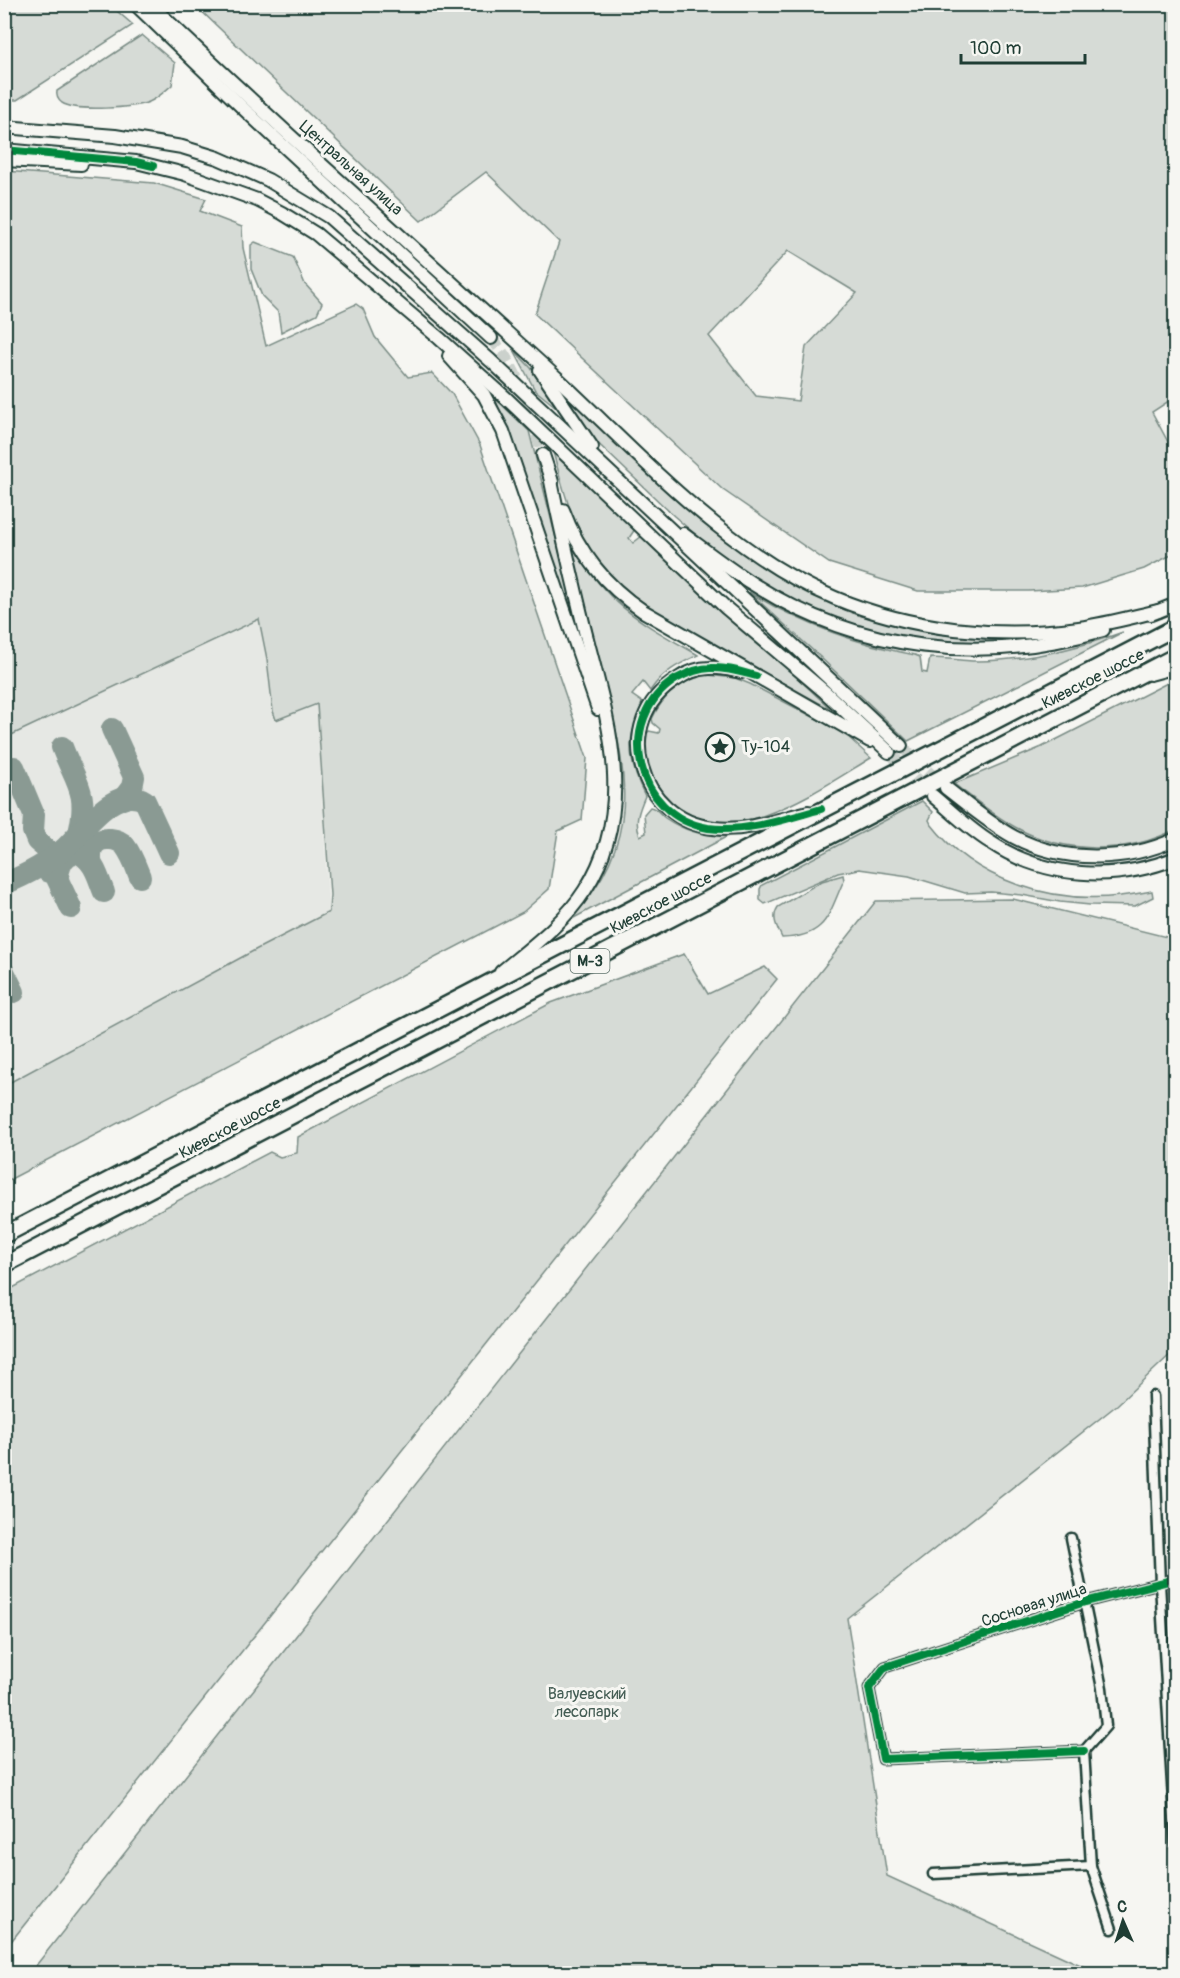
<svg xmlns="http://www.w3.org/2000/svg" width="1180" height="1978" viewBox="0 0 1180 1978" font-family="Pangolin,sans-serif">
	<rect width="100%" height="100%" fill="#f6f6f2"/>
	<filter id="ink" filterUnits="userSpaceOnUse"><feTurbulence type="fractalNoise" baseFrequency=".0167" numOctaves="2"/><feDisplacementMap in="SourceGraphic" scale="12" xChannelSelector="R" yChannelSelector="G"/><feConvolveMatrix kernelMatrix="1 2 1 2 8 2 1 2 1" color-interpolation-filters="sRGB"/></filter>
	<g filter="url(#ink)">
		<polygon fill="#e6e8e4" points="5,191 171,205 242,227 243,248 266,346 356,304 363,309 312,621 329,912 257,949 5,1085"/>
		<g fill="#d6dbd6" stroke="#7a8c85" stroke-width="1.5" fill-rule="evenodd">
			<polygon points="5,4 110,5 133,25 17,100 5,100"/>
			<path d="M195,5H1175V397L1152,412L1175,455V553L1144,569L1082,588L1029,591H918L829,563L723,490L535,314L559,242L486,172L421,221ZM788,251L857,293L806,347L798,401L756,396L709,336Z"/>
			<path d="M142,35L175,63L172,85C165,91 157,99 149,102C134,108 76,112 62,103C58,100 56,96 57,91Z"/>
			<polygon points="5,171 154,183 206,199 200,211 242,227 243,248 266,346 356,304 363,309 375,337 408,377 432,373 452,394 480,445 587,758 582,820 558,831 549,889 523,912 5,1182 5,1085 257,949 329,912 330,895 317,704 276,720 273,711 267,659 259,619 5,738"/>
			<polygon points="255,242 293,257 305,284 322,303 317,314 281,332 278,312 262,296 251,269 251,245"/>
			<polygon points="513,349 531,368 556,407 535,390"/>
			<path d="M553,383C656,478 763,600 907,627C953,636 1000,635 1047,635L1033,640L972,644L914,639L858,627L792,601L726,561L674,516L585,431Z"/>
			<polygon points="497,400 529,431 582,642 496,401"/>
			<path d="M553,452L635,529L629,538L633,543L642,536L645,537L832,710C789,686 746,663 704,639C664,616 619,593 592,554C571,523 563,487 553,452Z"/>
			<path d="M575,549C610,608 643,623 698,655C679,664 662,672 650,691L643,682L632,695L642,702C640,713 635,723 632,735C628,755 636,778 645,796C639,810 634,822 640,836L646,833L644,814L650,807C657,808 660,814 665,818C684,831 705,837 728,836L570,920C643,841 628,775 604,680C594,638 584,597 573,555V550Z"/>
			<path d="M749,592C801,624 856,644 915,655L920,657L922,672L927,673L930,658C944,658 958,660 972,661C1024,662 1075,649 1123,632L908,741L819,656Z"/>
			<path d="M707,675L735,678L750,684L844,733L871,758C821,788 732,853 675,807C671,803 665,799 661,795C656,788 653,778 649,770C644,761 641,738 649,731L659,733L660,729L653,723L652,719C663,695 681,680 707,675Z"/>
			<path d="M1175,679L1176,829C1127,855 1063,854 1015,827C993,815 974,799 954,784L1042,747Z"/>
			<path d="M922,801L933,812L929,820L931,824C974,880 1051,904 1120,896C1131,895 1141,893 1152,891L1153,897L1135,906L1090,905L1060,902L1022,895L991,892L965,893L909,876L859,869L838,873L765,904L760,900V889L762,885Z"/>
			<path d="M843,875L844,880C828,915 827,937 782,938C777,927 771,918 778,907L822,881Z"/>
			<polygon points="1013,899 1175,939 1175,1350 1117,1405 847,1618 887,1876 1098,1973 30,1973 876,901"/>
			<polygon points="684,954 708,994 765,967 777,979 5,1949 5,1292 270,1152 280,1157 297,1153 298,1137 551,1003"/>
		</g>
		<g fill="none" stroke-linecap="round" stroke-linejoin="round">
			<g stroke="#8a9a93" stroke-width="22">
				<polyline points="112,729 134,777 132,787 123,799"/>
				<path d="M62,747C76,784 89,791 79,833"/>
				<polyline points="14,767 34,815 33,831 37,841 51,853 68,855"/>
				<path d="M91,863C91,856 90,849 95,844C102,836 119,838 125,846C132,855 136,867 140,877"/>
				<polyline points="47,871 55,874 71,908"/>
				<path d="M58,879C58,859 74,842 90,862C97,870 100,883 104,892"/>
				<path d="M4,884C26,875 46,865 64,849C82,833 115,782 145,801L169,853"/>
				<polyline points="4,972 14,992"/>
			</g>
			<g stroke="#cbd1cc" stroke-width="12" stroke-dasharray="12 6" stroke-linecap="butt">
				<path d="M491,338C520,370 530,414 543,455"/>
				<polyline points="901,746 943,786"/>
				<polyline points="889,752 929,792"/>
			</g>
			<g stroke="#1f3d34" stroke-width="13">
				<g id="street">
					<polyline points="1153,1396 1160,1584 1176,1851"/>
					<polyline points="1071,1538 1102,1688 1106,1726 1084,1751 1091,1866 1112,1929"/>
					<polyline points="1084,1751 883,1759 869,1688 885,1667 1085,1602 1176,1579"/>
					<polyline points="933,1874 1091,1866"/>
				</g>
			</g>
			<g stroke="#1f3d34" stroke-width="16">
				<g id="secondary">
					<polyline points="135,4 246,111 491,338"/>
					<path d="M150,4C283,132 422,255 558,379C642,457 728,554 835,598C911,630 998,639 1079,628C1106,624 1132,617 1158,611"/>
					<polyline points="4,127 115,136 182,147 218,158 268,180 329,217 491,361 901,746"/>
					<polyline points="4,150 136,162 185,174 257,200 282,213 316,234 439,338 507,399 726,608 825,692 889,752"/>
					<polyline points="4,160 81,164"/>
					<polyline points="449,356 484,395 503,431 598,709"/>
					<polyline points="540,370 592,447"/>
					<polyline points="543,455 552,482"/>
					<path d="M563,510C578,551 606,586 643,611L870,741"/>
					<path d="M683,534C706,551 729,569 753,584C860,652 984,665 1103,630"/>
					<polyline points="1151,614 1176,604"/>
					<path d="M742,672C731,670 721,667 710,668C698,668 686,673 676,680C610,721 638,820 714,828C745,832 777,820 808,812"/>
					<polyline points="1150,674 1176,667"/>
					<path d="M946,788C968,805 990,824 1014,837C1063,863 1126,862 1176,839"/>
					<path d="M933,796C951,811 969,829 990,842C1045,879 1116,882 1176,858"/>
					<path d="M501,972C531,947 564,923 585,890C639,806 606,715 584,627C572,577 560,527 550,476"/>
				</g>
			</g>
			<g stroke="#1f3d34" stroke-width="20">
				<g id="highway">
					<path d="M4,1235C395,1033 784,827 1176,627"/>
					<polyline points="4,1265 1176,656"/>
				</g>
			</g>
			<use href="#street" stroke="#f6f6f2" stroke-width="8"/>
			<use href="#secondary" stroke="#f6f6f2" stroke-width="12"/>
			<use href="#highway" stroke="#f6f6f2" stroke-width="15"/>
			<g stroke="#f6f6f2" stroke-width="11">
				<g id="cycleway">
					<polyline points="4,150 136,162 153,166"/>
					<path d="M756,676C741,672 726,667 711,668C698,668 687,673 676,679C613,719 635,816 708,828C745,833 786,819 821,809"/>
					<polyline points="1084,1751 883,1759 869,1688 885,1667 1085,1602 1176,1579"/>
				</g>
			</g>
			<use href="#cycleway" stroke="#00873e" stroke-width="8"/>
		</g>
	</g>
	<defs>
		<g id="sight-ring" transform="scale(1.5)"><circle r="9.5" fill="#f6f6f2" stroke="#1f3d34" stroke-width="1.5"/><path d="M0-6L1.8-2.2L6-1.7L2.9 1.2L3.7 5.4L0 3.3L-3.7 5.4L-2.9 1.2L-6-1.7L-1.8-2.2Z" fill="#1f3d34"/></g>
	</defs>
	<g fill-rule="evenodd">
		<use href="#sight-ring" x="720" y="747"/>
	</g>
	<g text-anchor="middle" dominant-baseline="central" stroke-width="6" stroke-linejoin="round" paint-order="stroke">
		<rect fill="#f6f6f2" stroke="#60746d" stroke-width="1.5" x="570.5" y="949" width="39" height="24" rx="4.5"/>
		<g font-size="15" font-weight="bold" fill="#1f3d34">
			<text x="590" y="961">М-3</text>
		</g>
		<g font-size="16" fill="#1f3d34" stroke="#f6f6f2">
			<text transform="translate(351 168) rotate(42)">Центральная улица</text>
			<text transform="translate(1093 679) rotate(-27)">Киевское шоссе</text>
			<text transform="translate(661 903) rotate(-28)">Киевское шоссе</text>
			<text transform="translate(230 1128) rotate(-28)">Киевское шоссе</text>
			<text transform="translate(1034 1605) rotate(-18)">Сосновая улица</text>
		</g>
		<g font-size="16" fill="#1f3d34" stroke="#f6f6f2" text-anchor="start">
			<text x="741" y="747">Ту-104</text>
		</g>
		<g font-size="16" fill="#445d54" stroke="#f6f6f2">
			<text x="587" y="1694">Валуевский<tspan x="587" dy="18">лесопарк</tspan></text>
		</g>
	</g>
	<rect width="1180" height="1978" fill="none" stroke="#f6f6f2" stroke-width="24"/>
	<rect x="12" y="12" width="1156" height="1954" fill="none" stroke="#1f3d34" stroke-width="2" filter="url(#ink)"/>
	<g transform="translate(1123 1921) rotate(357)" stroke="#f6f6f2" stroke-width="4.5" paint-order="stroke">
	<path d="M0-4.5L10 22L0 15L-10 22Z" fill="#1f3d34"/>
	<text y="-9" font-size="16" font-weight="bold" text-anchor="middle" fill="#1f3d34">С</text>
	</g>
	<path d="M961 54v9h124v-9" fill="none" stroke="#1f3d34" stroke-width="3"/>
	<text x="970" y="54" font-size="18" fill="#1f3d34" stroke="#f6f6f2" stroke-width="4.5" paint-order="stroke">100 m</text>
</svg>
